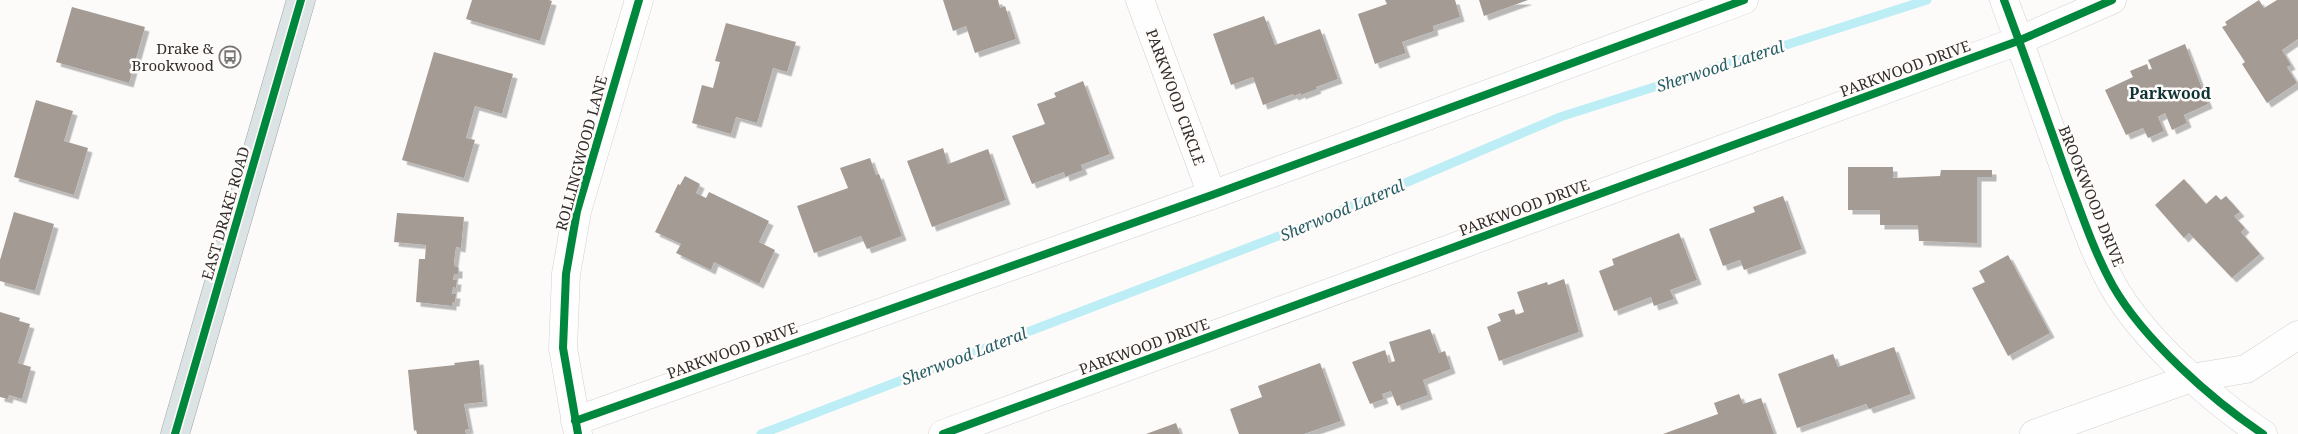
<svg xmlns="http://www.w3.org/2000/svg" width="2298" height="434" viewBox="0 0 2298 434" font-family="'Noto Serif',serif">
	<defs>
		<filter id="shadow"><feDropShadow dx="4.5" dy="4.5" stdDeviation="0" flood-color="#0004"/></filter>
	</defs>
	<rect width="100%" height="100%" fill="#fdfbfa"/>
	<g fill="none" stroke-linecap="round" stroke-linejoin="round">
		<polyline stroke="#beeef5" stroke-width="9" points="761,434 1302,227 1560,117 1927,0"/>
	</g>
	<g fill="#a49b95" filter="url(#shadow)">
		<polygon points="472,0 549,0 552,1 540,41 466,19"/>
		<polygon points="943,0 998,0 1000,8 1005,6 1016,39 975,53 966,26 953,31"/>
		<polygon points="1385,0 1455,0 1460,17 1433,26 1434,31 1402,42 1406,53 1375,64 1358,14 1387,4"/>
		<polygon points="1479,0 1528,0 1484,16"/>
		<polygon points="2259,0 2264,8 2277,0 2298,0 2298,39 2282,50 2291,65 2287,67 2297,83 2267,103 2242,64 2245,62 2222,27 2227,25 2225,22"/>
		<polygon points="72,7 145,27 129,83 56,62"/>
		<polygon points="1264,16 1275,45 1320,29 1338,79 1316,87 1317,89 1301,95 1301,93 1294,96 1293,94 1263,105 1253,77 1231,85 1213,34"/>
		<polygon points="726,23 796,42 787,72 773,68 757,123 736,117 731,134 692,123 702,85 713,88 720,62 715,61"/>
		<polygon points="2185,44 2208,104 2184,115 2187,123 2172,130 2165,113 2158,117 2164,131 2148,138 2143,128 2126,135 2105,90 2133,77 2130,71 2147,64 2149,70 2152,69 2148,60"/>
		<polygon points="434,52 513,74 502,114 475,106 466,138 475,140 464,178 402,160"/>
		<polygon points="1083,81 1110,154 1081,165 1083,170 1065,177 1064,172 1032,184 1012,136 1045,124 1037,104 1056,97 1054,93"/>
		<polygon points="36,100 73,111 64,141 88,148 74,195 14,177"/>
		<polygon points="943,148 948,164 988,149 1006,200 932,227 907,161"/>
		<polygon points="870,158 876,175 879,174 902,236 867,249 861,236 814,253 797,206 848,188 840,168"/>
		<polygon points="1848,167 1893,167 1893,178 1940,176 1941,170 1992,170 1992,177 1977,177 1977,243 1919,241 1918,225 1880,225 1880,210 1848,210"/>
		<polygon points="685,176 700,184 696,193 706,198 709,192 769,221 759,242 775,250 759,284 714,262 711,270 676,253 681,244 655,232 678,184 680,185"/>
		<polygon points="2184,179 2206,204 2216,195 2221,200 2226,196 2240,212 2234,216 2245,228 2241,232 2260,254 2232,278 2189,233 2184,238 2155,205"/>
		<polygon points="1783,196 1802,249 1744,270 1740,260 1723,266 1709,229 1755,212 1753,207"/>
		<polygon points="14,212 54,224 35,291 0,281 0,260"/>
		<polygon points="397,213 464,217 461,248 456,247 454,262 455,267 458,267 458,274 454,274 453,280 457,280 456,288 453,287 452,294 456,294 455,302 452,302 452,306 416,302 419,259 425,259 426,245 394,242"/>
		<polygon points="1679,233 1697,280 1670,290 1674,299 1654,306 1651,297 1614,311 1599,271 1614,265 1612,259"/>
		<polygon points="2008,255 2050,333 2008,356 1972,288 1985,282 1979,271"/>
		<polygon points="1564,279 1579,332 1499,361 1487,327 1501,321 1498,314 1514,309 1516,315 1524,312 1517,292 1547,282 1548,285"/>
		<polygon points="0,312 20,318 19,321 30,324 18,363 31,367 22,399 9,395 8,399 0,397"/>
		<polygon points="1430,329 1439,353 1445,351 1451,369 1423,380 1428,395 1397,406 1391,391 1382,394 1384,399 1370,404 1352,362 1385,350 1389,363 1395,361 1389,342"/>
		<polygon points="1894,347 1911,394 1869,409 1866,404 1797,428 1778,374 1833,354 1838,367"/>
		<polygon points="479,360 483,402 464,404 469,429 465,430 466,434 417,434 416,430 414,431 408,370 455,365 454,363"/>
		<polygon points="1320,363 1341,421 1304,434 1239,434 1230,409 1262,397 1258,386"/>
		<polygon points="1739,394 1743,404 1761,398 1774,434 1663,434 1718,414 1714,403"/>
		<polygon points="1176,423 1180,434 1146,434"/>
	</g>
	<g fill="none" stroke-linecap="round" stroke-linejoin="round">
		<g stroke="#d2d0cf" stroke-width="29">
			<g id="minor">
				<polyline points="1140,0 1212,195"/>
				<path d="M2004,0C2026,59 2047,119 2068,178C2082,215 2094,252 2113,286C2144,340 2212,400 2263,434"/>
				<polyline points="575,421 1212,195 1744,0"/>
				<polyline points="578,434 563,348 566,274 577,211 639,0"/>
				<polyline points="943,434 2018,41 2112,0"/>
				<polyline points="2034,434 2191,378 2246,369 2298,335"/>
			</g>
		</g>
		<g stroke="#99a5a6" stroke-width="29">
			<polyline id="major" points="175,434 301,0"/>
		</g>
		<use href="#minor" stroke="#fffefe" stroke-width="28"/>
		<use href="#major" stroke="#dce3e4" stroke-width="28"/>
		<g stroke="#fefbf9" stroke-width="11">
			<g id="cycleway">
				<path d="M2004,0C2026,59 2047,119 2068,178C2082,215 2094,252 2113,286C2144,340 2212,400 2263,434"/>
				<polyline points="575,421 1212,195 1744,0"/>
				<polyline points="175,434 301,0"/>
				<polyline points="578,434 563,348 566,274 577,211 639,0"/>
				<polyline points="943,434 2018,41 2112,0"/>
			</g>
		</g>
		<use href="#cycleway" stroke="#00873e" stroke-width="8"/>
	</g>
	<defs>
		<g id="bus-ring" transform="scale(1.125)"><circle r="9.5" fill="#fefbf9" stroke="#787675" stroke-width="1.5"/><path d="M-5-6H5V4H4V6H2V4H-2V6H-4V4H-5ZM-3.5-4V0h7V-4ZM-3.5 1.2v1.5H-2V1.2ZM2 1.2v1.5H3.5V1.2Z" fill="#787675"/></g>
	</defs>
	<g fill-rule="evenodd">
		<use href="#bus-ring" x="230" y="57"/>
	</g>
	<g text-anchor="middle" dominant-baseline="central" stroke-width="5" stroke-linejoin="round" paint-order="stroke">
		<g font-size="15" fill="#312e2d" stroke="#fefbf9" text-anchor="end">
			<text x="214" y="48">Drake &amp;<tspan x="214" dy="17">Brookwood</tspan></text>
		</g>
		<g font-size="15" fill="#312e2d" stroke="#fefbf9">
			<text transform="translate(1905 68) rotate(-20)">PARKWOOD DRIVE</text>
			<text transform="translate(1176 97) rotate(70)">PARKWOOD CIRCLE</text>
			<text transform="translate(581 153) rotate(-75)">ROLLINGWOOD LANE</text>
			<text transform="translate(2092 196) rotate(68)">BROOKWOOD DRIVE</text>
			<text transform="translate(1524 207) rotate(-20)">PARKWOOD DRIVE</text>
			<text transform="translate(225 213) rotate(-74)">EAST DRAKE ROAD</text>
			<text transform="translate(1144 346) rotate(-20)">PARKWOOD DRIVE</text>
			<text transform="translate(732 350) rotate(-20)">PARKWOOD DRIVE</text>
		</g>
		<g font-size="16" font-style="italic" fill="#235d65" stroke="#fefbf9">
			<text transform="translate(1720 66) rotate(-18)">Sherwood Lateral</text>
			<text transform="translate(1342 210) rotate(-23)">Sherwood Lateral</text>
			<text transform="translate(964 356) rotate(-21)">Sherwood Lateral</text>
		</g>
		<g font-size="16" font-weight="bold" fill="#103338" stroke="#fefbf9">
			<text x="2170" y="93">Parkwood</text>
		</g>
	</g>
</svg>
